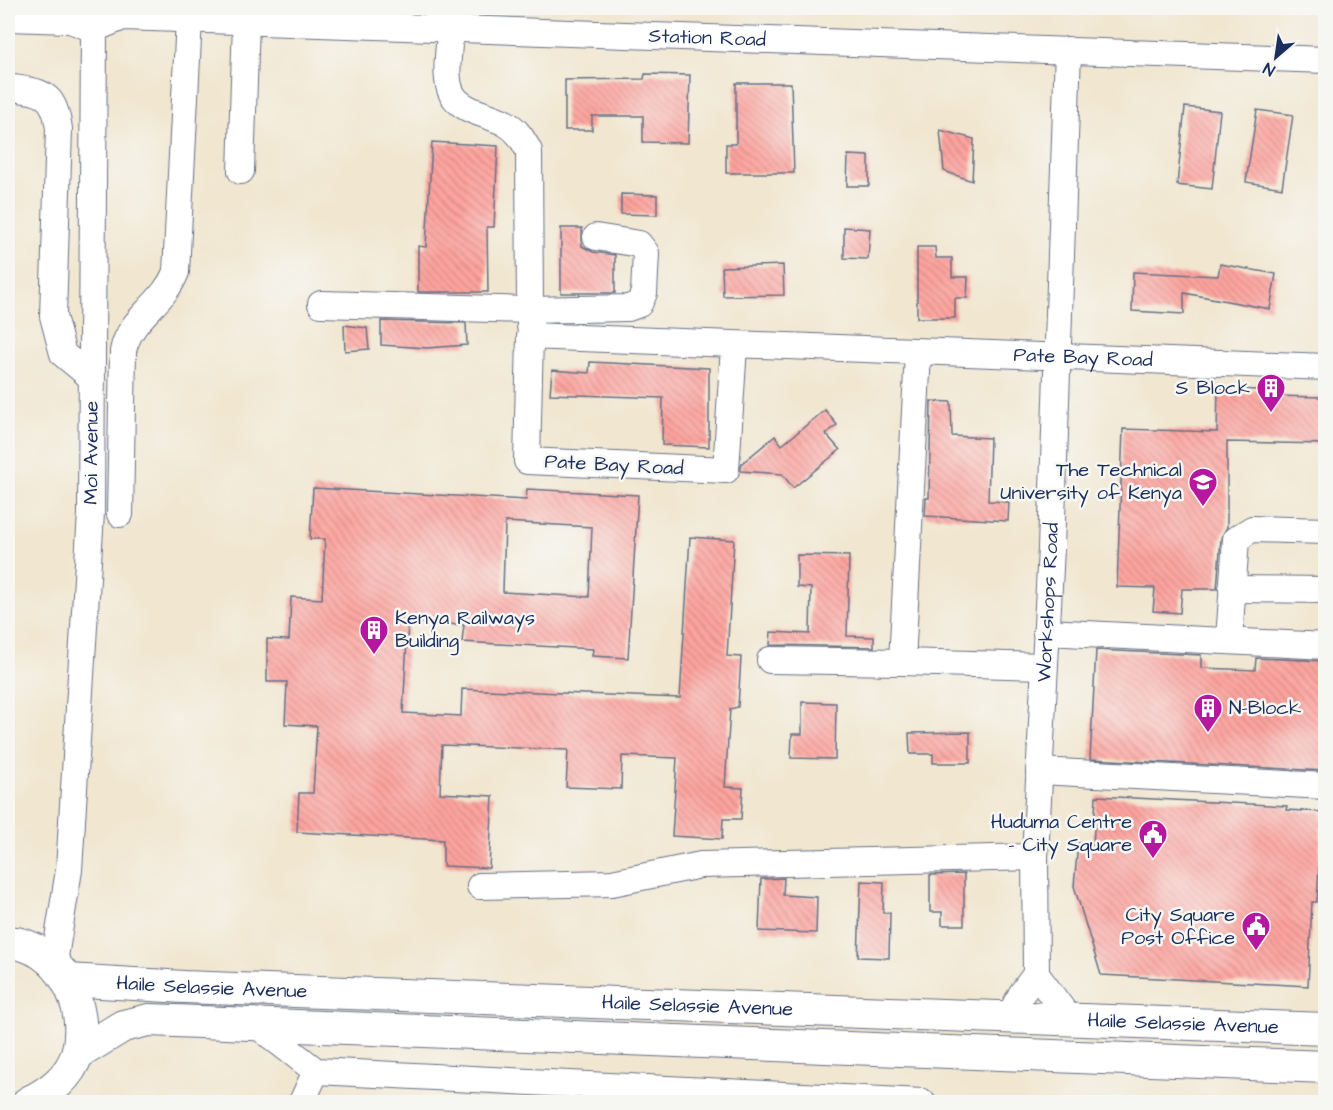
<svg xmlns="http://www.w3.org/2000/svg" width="1333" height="1110" viewBox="0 0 1333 1110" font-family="'Architects Daughter',sans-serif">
	<defs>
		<pattern id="building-back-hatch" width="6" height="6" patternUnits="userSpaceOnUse" patternTransform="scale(1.5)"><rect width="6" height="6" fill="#fea49f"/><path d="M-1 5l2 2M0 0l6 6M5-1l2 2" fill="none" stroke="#cd8685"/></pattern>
	</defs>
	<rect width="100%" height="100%" fill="#f6f6f2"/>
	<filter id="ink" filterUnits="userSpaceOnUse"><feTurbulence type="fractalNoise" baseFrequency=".0167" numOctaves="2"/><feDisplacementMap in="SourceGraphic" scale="12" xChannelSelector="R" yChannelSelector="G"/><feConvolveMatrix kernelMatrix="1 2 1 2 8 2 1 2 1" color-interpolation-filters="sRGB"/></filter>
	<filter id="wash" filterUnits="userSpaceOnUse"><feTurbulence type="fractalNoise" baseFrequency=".008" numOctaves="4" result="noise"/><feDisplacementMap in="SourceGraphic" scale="24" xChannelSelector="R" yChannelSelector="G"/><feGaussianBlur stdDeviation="1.35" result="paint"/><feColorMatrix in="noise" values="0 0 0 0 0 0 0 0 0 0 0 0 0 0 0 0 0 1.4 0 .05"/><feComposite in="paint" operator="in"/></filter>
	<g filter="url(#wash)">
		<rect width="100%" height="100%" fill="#f1e6cf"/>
		<g id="blocks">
			<g fill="url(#building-back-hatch)" fill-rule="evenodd">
				<polygon points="645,74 690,75 688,143 643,142 643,116 592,116 592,130 565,130 565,80 644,79"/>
				<polygon points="736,83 791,83 794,173 726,173 726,144 736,144"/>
				<polygon points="1185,107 1220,111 1212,189 1177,185"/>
				<polygon points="1257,110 1293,115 1282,188 1246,182"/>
				<polygon points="940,130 974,139 972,181 944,171"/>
				<polygon points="432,142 498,146 494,227 487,227 488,292 418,292 418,246 426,247"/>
				<polygon points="848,155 869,156 869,186 847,186"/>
				<polygon points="621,194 657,195 657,215 621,214"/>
				<polygon points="844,227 870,229 868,259 844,258"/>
				<polygon points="561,228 582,228 582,246 593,252 615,255 615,293 561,293"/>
				<polygon points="917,247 935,247 936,258 952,258 952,277 968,277 967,298 955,298 955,318 917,318"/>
				<polygon points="1220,264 1276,274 1270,309 1184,293 1184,314 1132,311 1133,272 1218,276"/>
				<polygon points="783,265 784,295 723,296 722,267"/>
				<polygon points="381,321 466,323 467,345 427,348 381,345"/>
				<polygon points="344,325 367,328 369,349 345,351"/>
				<polygon points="590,362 709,368 709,447 662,445 663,398 550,394 552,370 589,373"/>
				<polygon points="1218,389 1263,390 1263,396 1326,397 1326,444 1227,442 1227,527 1221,538 1217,589 1182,589 1180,613 1153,611 1155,588 1117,587 1123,429 1217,432"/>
				<polygon points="931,401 951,402 952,436 990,438 988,501 1009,502 1008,521 925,516 926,498 929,498"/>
				<polygon points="825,410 837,425 826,434 840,450 793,488 782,474 741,471 741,464 775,436 782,445"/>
				<path d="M313,488L526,500L527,489L638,495L628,658L592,656L593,649L462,642L464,625L408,622L403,713L461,716L462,689L680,698L690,537L734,540L727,656L741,657L738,707L730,709L725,787L743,788L741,819H723L722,839L672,836L677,758L622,756L621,789L566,787L568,750L442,745L440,793L493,796L489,868L443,866V840L297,832L299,793H313L317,726L285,724L287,682H267V639L289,640L291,597L322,599L325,539H310ZM505,522L592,527L589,597L503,592Z"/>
				<polygon points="797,555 849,556 847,636 874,637 874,647 770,645 771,632 810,634 811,588 797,587"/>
				<polygon points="1096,650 1201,655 1201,668 1255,670 1256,658 1326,661 1326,771 1090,759"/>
				<polygon points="802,702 836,703 835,759 791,758 792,734 802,734"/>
				<polygon points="970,732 970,763 933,763 933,754 910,754 909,733"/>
				<polygon points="1096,796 1287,806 1286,810 1322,812 1317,902 1312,902 1308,986 1101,975 1074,886 1078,843 1093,845"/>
				<polygon points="964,874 964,925 942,925 942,912 930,912 930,875"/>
				<polygon points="784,878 783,895 817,897 816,933 759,931 761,879"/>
				<polygon points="861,881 884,882 883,913 890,913 889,958 858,957"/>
			</g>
		</g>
	</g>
	<g filter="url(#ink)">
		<use href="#blocks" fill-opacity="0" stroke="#666f86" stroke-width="1.5"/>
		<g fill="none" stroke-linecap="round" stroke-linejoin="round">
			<g stroke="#666f86" stroke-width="28">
				<g id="minor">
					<polyline points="8,18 70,20 94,29"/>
					<path id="s1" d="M94,29L123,17L1326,60"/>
					<path d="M450,29C450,47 443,77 452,94C462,112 489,114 505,123C517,129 523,140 529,151L530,310L628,308L639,304L644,293L646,253L639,244L596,237"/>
					<path d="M8,89C13,87 20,89 26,90C51,93 56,106 59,129L53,316L63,354L92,378"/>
					<polyline points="241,171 246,21"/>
					<polyline points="321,304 530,310 530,326"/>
					<path id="s2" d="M734,346L726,470L527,461L530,336L1326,367"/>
					<path d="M120,514L123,351C130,317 163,305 176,272L189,19"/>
					<polyline points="1232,589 1326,590"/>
					<polyline points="1046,632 1326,646"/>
					<polyline points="1229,640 1236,539 1252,529 1326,531"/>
					<polyline points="770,660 902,662 918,353"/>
					<polyline points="902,662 1043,666"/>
					<polyline points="1039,771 1326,786"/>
					<polyline points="480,886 612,883 701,865 1035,857"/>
					<path id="s3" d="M54,963L69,870L91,513L94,29"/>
					<path id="s4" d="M1036,974L1035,857L1051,548L1068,50"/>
					<polyline points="1036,974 1068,1017"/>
					<polyline points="1009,1017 1022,993 1036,974"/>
					<polyline points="254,1023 316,1071 922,1102"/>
					<polyline points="302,1102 316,1071"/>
				</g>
			</g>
			<g stroke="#666f86" stroke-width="34">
				<g id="major">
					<path d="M8,942C60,945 91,1007 77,1054C70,1077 49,1093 29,1102"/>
					<path id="s5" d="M68,980L184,987L1326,1029"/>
					<polyline points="77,1054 123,1026 149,1020 1326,1067"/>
				</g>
			</g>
			<use href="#minor" stroke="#fff" stroke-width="26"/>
			<use href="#major" stroke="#fff" stroke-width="32"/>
		</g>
	</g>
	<defs>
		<g id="building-pin" transform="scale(1.5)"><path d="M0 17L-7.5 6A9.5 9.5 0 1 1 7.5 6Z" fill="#b5179e" stroke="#f6f6f2"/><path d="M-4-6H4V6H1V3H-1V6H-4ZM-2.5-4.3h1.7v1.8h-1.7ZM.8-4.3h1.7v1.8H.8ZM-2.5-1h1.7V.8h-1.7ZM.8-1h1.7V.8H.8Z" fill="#fff"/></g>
		<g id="university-pin" transform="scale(1.5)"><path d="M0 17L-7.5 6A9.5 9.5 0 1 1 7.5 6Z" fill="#b5179e" stroke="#f6f6f2"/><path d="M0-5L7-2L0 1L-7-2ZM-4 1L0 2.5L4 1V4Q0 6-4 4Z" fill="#fff"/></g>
		<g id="civic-pin" transform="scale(1.5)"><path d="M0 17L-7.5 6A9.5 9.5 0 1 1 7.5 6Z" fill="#b5179e" stroke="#f6f6f2"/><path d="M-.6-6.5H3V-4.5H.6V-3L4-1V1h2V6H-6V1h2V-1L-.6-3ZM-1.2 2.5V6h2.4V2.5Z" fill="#fff"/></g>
	</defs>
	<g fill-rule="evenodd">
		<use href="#building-pin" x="1271" y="388"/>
		<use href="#university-pin" x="1203" y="482"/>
		<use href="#building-pin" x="374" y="630"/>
		<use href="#building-pin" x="1208" y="708"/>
		<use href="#civic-pin" x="1153" y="834"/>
		<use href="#civic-pin" x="1256" y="926"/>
	</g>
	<g text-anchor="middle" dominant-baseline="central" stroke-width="5" stroke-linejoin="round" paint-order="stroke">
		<g font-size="20" fill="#1b2f5e" stroke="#f6f6f2">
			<text stroke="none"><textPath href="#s1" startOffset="616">Station Road</textPath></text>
			<text stroke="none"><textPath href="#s2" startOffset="1002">Pate Bay Road</textPath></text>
			<text stroke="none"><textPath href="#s3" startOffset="512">Moi Avenue</textPath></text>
			<text transform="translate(614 465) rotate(3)">Pate Bay Road</text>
			<text stroke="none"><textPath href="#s4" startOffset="372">Workshops Road</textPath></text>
			<text stroke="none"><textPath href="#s5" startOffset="144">Haile Selassie Avenue</textPath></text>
			<text stroke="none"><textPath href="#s5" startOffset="630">Haile Selassie Avenue</textPath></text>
			<text stroke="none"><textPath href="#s5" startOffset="1116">Haile Selassie Avenue</textPath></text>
		</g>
		<g font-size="20" fill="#1b2f5e" stroke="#f6f6f2" text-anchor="end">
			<text x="1250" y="388">S Block</text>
			<text x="1182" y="470">The Technical<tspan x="1182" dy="23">University of Kenya</tspan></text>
			<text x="395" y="618" text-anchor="start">Kenya Railways<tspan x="395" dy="23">Building</tspan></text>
			<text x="1229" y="708" text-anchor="start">N-Block</text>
			<text x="1132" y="822">Huduma Centre<tspan x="1132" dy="23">- City Square</tspan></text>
			<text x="1235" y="915">City Square<tspan x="1235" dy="23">Post Office</tspan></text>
		</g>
	</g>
	<rect width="1333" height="1110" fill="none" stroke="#f6f6f2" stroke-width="30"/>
	<g transform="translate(1276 57) rotate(209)" stroke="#f6f6f2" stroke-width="4.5" paint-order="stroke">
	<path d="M0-4.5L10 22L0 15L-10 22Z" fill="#1b2f5e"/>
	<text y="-9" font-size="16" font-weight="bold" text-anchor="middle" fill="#1b2f5e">N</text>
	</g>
</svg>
